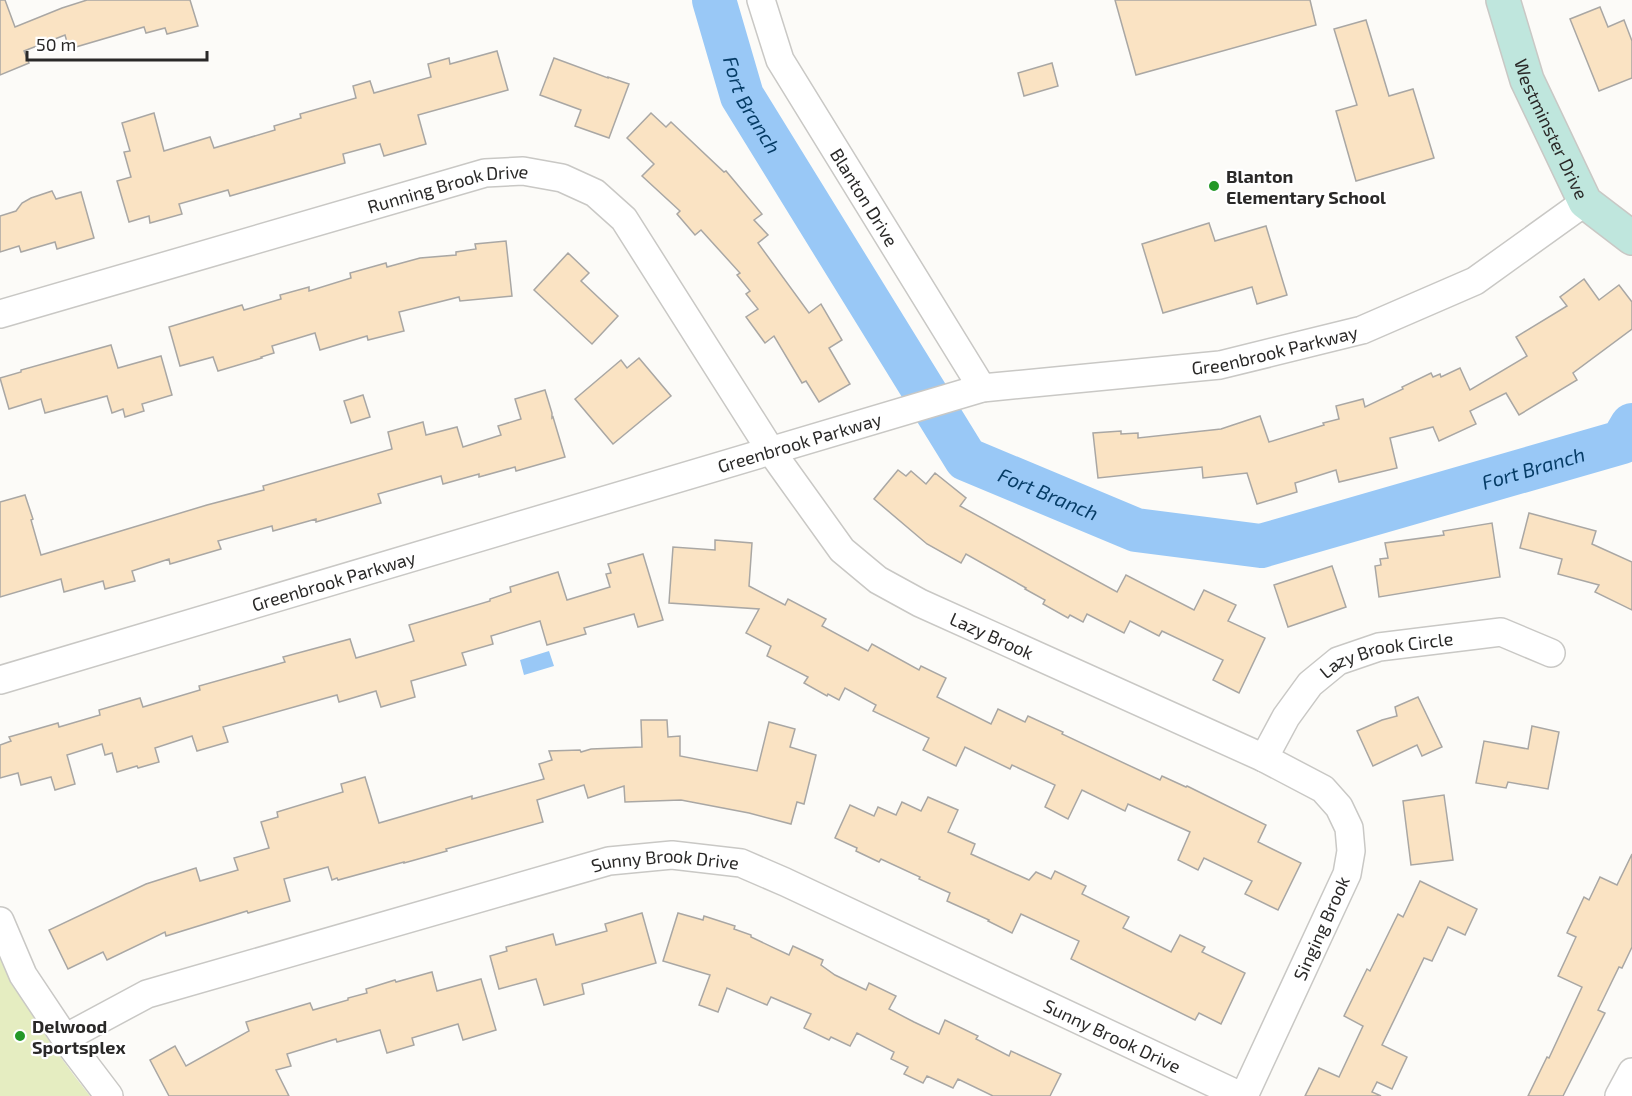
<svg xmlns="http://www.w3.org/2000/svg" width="1632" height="1096" viewBox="0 0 1632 1096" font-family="'Exo 2',sans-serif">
	<rect width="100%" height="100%" fill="#fcfbf8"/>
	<path fill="#e5edc1" d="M0,957C24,1007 56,1053 90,1096H0Z"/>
	<polygon fill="#99c8f6" points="549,651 554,666 524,675 520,660"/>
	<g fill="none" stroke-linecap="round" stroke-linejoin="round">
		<path stroke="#99c8f6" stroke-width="44" id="s1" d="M714,0L742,96L966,459L1136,530L1261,546L1622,442L1632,425"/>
	</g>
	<g fill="#fae3c3" stroke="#a9a7a4" stroke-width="1.5">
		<polygon points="0,0 5,0 15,27 62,8 87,0 190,0 198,26 167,34 165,28 146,33 144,27 69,49 65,35 24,51 29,63 0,75"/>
		<polygon points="1115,0 1310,0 1316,25 1136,75"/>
		<polygon points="1600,7 1608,27 1624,20 1632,41 1632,78 1599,91 1570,19"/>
		<polygon points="1366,20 1389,96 1413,89 1434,158 1356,181 1336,111 1357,105 1334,29"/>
		<polygon points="497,51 508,90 418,115 426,144 384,156 380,144 343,154 345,163 230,196 228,190 179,204 182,214 150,223 149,216 129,222 117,181 131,177 124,152 130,151 122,123 154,113 164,151 210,137 214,148 275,130 274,126 301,118 300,114 356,98 353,86 370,81 374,93 431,77 428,64 449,58 450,64"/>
		<polygon points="554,58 608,78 608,77 629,84 609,138 575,126 581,110 540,95"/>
		<polygon points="1052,63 1058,86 1024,96 1018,73"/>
		<polygon points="651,113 666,127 671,122 724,172 726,171 762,214 754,220 768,235 758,243 809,313 821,304 842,340 829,348 850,384 819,402 806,381 802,383 774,336 765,343 746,317 758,309 746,294 750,291 737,275 740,273 701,230 695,235 677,214 680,211 642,176 654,164 627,138"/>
		<polygon points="52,191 56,199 81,192 94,238 57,249 55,242 21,252 19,246 0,252 0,216 16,211 22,203 31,198"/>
		<polygon points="1209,223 1215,241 1266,226 1287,295 1257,304 1252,287 1163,313 1142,244"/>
		<polygon points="506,241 512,296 460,301 459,297 399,312 404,331 368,340 367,336 320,350 315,333 272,346 274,353 261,357 262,358 218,371 213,357 180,366 169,327 242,305 244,310 281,299 280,295 309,287 309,291 351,278 350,273 386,263 387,267 420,258 456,255 456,252 476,249 475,244"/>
		<polygon points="568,253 589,273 581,281 618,316 592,344 534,290"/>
		<polygon points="1584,279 1599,300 1619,285 1632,302 1632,329 1573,373 1577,380 1519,415 1506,393 1470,411 1476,424 1439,441 1433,427 1390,438 1397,468 1339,482 1336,470 1295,483 1297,492 1257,504 1247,473 1203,478 1202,467 1098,478 1093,433 1121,431 1121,434 1138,433 1138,438 1221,429 1260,416 1269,442 1324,425 1323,423 1339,419 1336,406 1363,399 1365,407 1403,389 1402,387 1431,373 1433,377 1440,374 1441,377 1460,368 1470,390 1527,356 1516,337 1567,306 1560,297"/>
		<polygon points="111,345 118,368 161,356 172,395 142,404 144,411 125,417 123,409 112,413 107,396 45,413 41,399 9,409 0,378 21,372 21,370"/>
		<polygon points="639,358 671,396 613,444 575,399 621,360 627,368"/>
		<polygon points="545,390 552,413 552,418 553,417 565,457 516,471 515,467 479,477 479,474 443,484 441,476 378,494 381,503 316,522 316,519 273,531 272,526 218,541 221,549 170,564 169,559 132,571 135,581 105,589 103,581 64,592 61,579 0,597 0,502 25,495 33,519 31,520 41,555 207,505 264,490 263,486 392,449 388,432 423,422 426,435 457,427 463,447 501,435 498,426 521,419 515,399"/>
		<polygon points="363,395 370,417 351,423 344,401"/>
		<polygon points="898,470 906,476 911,471 926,484 935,473 966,498 960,506 1117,592 1126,575 1194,610 1204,590 1236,605 1228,621 1265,638 1239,693 1213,680 1223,660 1162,631 1159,636 1130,621 1124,633 1087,614 1083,622 1070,615 1068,618 1043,604 1045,600 1025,589 1026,588 966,554 961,563 927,544 874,499"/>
		<polygon points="1529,513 1596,531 1592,544 1632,562 1632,610 1595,592 1599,585 1558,574 1562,559 1520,548"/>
		<polygon points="1492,523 1500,577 1379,597 1375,566 1381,565 1380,559 1388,558 1385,543 1444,535 1443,531"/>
		<polygon points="715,540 752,543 749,586 785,605 788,599 826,619 822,626 868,651 872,644 919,670 921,666 946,678 937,697 991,724 998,709 1025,722 1028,716 1063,732 1062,734 1160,780 1162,776 1186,787 1187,786 1266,825 1258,842 1301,863 1278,910 1245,894 1252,881 1204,858 1198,870 1178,860 1190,832 1128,804 1125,811 1082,790 1068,819 1045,807 1055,785 1012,765 1010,769 965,747 956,766 923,750 929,738 873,711 876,705 845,688 839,700 828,694 827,696 804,683 808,677 767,656 771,646 746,633 759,609 669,603 673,547 715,550"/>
		<polygon points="643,554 663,620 638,627 634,614 584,628 586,634 547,645 540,621 491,636 493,644 462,653 466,665 411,681 415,697 381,707 376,691 339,702 337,695 223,727 228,742 197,751 192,736 155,748 159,762 138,768 137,766 117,772 112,753 105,755 102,744 67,755 75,784 55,790 51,777 21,785 18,773 0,778 0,745 11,741 9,737 58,723 59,727 100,715 99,710 140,698 143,707 200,690 199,686 285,662 283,657 350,639 356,658 377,652 414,641 409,625 490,601 490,599 511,592 510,587 558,572 567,600 610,587 606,574 611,573 608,564"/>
		<polygon points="1332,566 1346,607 1288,627 1274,585"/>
		<polygon points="1418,697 1442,747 1422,756 1417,745 1373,766 1357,731 1382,720 1397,716 1395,707"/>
		<polygon points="641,720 667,720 668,737 680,736 680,756 757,771 769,722 795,729 790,747 816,755 804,804 797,802 791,824 749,813 681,800 625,802 624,786 588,798 584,785 537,800 543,822 446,849 447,851 404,863 404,862 338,880 337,878 332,880 328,867 284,879 290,901 248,913 247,911 166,936 165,932 107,960 103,952 68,969 49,930 146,884 196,868 200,881 238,870 234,858 269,848 261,822 278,817 277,812 343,792 341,784 365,777 379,823 472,796 472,799 544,779 539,764 552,760 549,751 580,750 581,752 591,749 642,747"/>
		<polygon points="1532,726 1559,732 1548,789 1508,782 1506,788 1476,783 1484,741 1528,749"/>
		<polygon points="1444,795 1453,860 1411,865 1403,801"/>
		<polygon points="928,797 958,810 948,832 975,844 971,854 1029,880 1036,872 1051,879 1055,871 1086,886 1082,894 1129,917 1123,928 1171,952 1180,935 1205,947 1202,952 1245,973 1221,1024 1199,1013 1195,1020 1071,959 1079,941 1021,914 1012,933 988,921 989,920 947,901 950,893 919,879 920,877 881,859 879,862 856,851 857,848 835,838 850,805 874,816 878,807 896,815 902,802 921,811"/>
		<polygon points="1632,854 1632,947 1622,968 1619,967 1598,1010 1605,1013 1563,1096 1528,1096 1547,1057 1549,1058 1582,987 1558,976 1576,937 1567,933 1584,897 1589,900 1600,877 1617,885"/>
		<polygon points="1420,881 1477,909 1465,935 1448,927 1432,961 1424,958 1382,1045 1407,1057 1392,1089 1377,1082 1372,1092 1381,1096 1305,1096 1319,1068 1339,1077 1363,1026 1344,1016 1367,969 1370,971 1398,914 1403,917"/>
		<polygon points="642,913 656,963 582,984 584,994 544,1005 536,979 499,989 490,956 507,951 506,947 553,934 556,945 607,931 605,924"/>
		<polygon points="678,913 703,920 704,916 735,926 734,929 751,935 751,937 789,955 793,946 823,960 821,965 835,975 866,990 869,983 896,996 889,1009 914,1022 939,1034 945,1020 978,1036 976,1039 1009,1056 1011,1051 1061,1074 1050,1096 993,1096 958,1079 953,1088 927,1076 923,1083 904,1074 908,1067 891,1059 894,1052 857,1033 850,1046 831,1037 829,1040 804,1028 811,1014 771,997 767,1005 727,988 718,1012 699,1005 710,975 663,961"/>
		<polygon points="432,972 437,991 481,979 496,1030 463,1040 458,1024 412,1038 414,1045 387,1053 380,1030 337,1042 336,1039 287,1054 291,1066 276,1070 289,1096 169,1096 150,1060 175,1046 186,1066 249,1031 246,1022 310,1003 313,1010 348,1000 348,998 367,993 366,989 395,980 396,982"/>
	</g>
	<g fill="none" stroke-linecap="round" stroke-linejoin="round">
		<g stroke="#c9c8c5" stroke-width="30">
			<g id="street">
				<path id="s2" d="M761,0L780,60L982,388"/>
				<path id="s3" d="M0,314L485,173L523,171L562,178L595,193L624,219L771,451L842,550L878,580L920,603L1264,758L1323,789L1339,807L1349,828L1351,851L1347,874L1244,1096"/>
				<path id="s4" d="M0,680L982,388L1220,365L1362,330L1475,281L1585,202"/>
				<path id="s5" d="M1264,758L1286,717L1310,684L1338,661L1379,647L1501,632L1551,653"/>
				<polyline points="0,921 23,975 65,1038 109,1096"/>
				<path id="s6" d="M65,1038L147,994L609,861L672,855L741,863L785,882L1241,1096"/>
				<polyline points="1619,1096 1632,1072"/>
			</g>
		</g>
		<g stroke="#c9c8c5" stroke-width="36">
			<g id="secondary">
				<path id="s7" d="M1503,0L1527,80L1585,202L1632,238"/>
			</g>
		</g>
		<use href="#street" stroke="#fff" stroke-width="27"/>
		<use href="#secondary" stroke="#bfe6dd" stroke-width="33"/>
	</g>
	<g fill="#249828" stroke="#fff" stroke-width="2">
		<circle cx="1214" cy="186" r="6"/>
		<circle cx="20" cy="1036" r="6"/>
	</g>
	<g text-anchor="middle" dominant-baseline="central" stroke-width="4.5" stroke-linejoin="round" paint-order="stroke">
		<g font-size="18" fill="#2a2928" stroke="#fff">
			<text stroke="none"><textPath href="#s7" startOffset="138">Westminster Drive</textPath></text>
			<text stroke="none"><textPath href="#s3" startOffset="466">Running Brook Drive</textPath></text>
			<text stroke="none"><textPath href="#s2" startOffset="224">Blanton Drive</textPath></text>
			<text stroke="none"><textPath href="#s4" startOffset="1320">Greenbrook Parkway</textPath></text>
			<text stroke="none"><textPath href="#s4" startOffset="834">Greenbrook Parkway</textPath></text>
			<text stroke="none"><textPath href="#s4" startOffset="348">Greenbrook Parkway</textPath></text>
			<text stroke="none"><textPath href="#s3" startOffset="1228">Lazy Brook</textPath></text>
			<text stroke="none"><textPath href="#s5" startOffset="172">Lazy Brook Circle</textPath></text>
			<text stroke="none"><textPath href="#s6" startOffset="630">Sunny Brook Drive</textPath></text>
			<text transform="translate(1321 928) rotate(-66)">Singing Brook</text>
			<text stroke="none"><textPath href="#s6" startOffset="1116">Sunny Brook Drive</textPath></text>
		</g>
		<g font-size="18" font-weight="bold" fill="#2a2928" stroke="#fff" text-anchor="start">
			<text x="1226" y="176">Blanton<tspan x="1226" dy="21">Elementary School</tspan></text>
			<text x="32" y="1026">Delwood<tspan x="32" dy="21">Sportsplex</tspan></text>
		</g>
		<g font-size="20" font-style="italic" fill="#063c66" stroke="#fff">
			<text stroke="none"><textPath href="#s1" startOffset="112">Fort Branch</textPath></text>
			<text stroke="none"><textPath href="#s1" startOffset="1120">Fort Branch</textPath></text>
			<text stroke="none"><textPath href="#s1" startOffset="616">Fort Branch</textPath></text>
		</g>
	</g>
	<path d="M27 51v9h180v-9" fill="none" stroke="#2a2928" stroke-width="3"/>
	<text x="36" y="51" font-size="18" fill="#2a2928" stroke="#ffffff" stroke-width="4.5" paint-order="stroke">50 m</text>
</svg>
